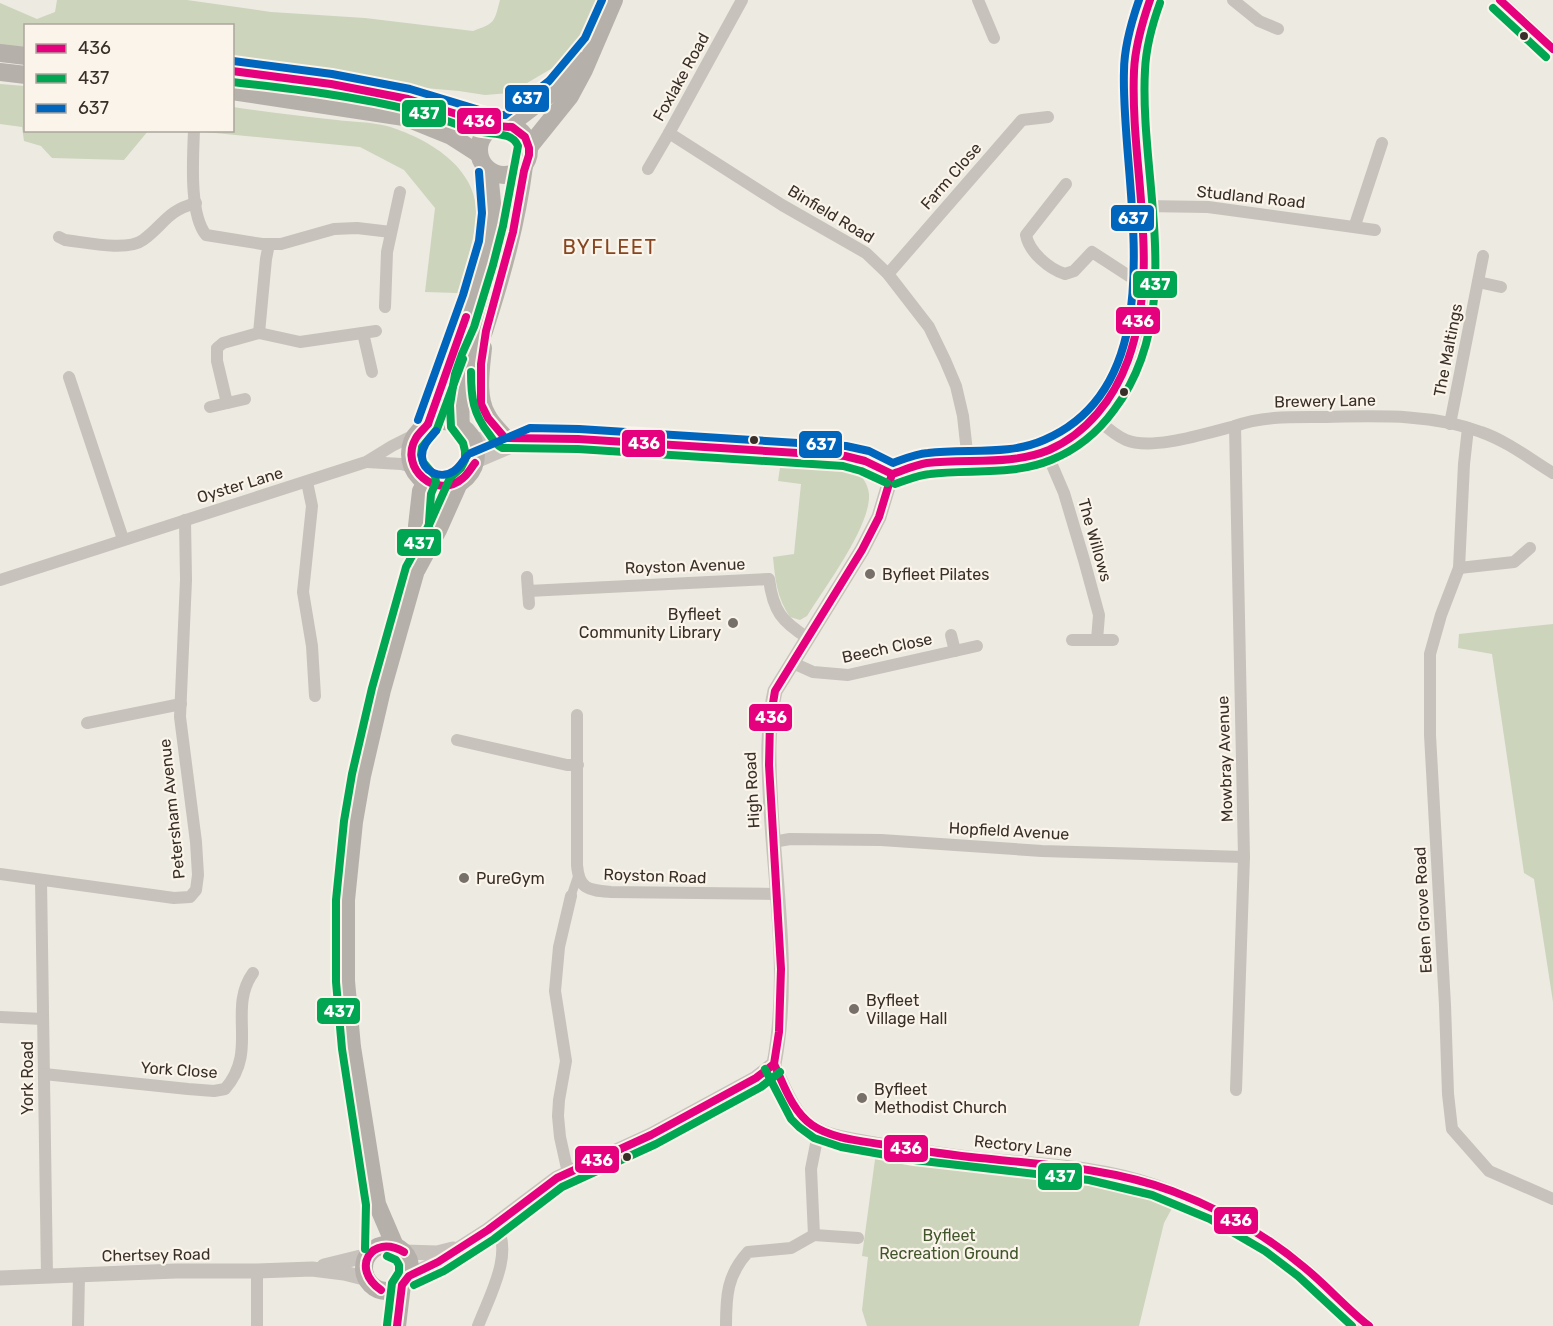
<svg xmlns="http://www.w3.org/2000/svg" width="1553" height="1326" viewBox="0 0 1553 1326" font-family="Rubik,sans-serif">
	<rect width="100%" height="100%" fill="#edeae2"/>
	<g fill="#ccd4bc">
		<path d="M57,0H187L271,12L365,18L473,31C495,23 494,23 500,0H598L584,37L569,56L556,66L510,93L485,95L459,91L402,86L369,80L233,66L232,26H26L25,50L0,47V3L37,19L55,12Z"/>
		<polygon points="0,84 25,86 26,130 148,131 124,160 52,158 41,146 24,141 22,127 0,124"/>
		<path d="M233,107C267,112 302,116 337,120C353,122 371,122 387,126C424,137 473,164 476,208C478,231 464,269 458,293L425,292L435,208L404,170L360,147L195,131L232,130Z"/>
		<path d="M781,461L854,466C860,474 868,483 869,494C871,526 825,587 807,616L800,620L790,617C777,598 775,579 773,557L794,554L801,484L778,481Z"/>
		<polygon points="1553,624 1553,1002 1534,879 1524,873 1492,654 1458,648 1459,634"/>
		<polygon points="876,1152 938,1162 1068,1173 1107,1179 1177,1199 1164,1223 1139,1326 867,1326 862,1310 868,1257 862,1256"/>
	</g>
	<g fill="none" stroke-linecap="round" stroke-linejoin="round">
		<polyline stroke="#c7c2bb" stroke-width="9" points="571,896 578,875"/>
		<g stroke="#c7c2bb" stroke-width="12">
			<polyline points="978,0 994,38"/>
			<polyline points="1233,0 1259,21 1278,29"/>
			<polyline points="1500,0 1553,49"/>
			<path d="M194,130C193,158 189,214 206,235L262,244H281L334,229L357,228L391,232"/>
			<polyline points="669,133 782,205 866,253 888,274 929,327 945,360 956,386 963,416 968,461"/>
			<polyline points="648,169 669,133 742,0"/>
			<path d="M1066,184L1026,235C1029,252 1049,269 1065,274L1074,271L1092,252L1129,276L1145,279"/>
			<polyline points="1144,206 1208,207 1375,230"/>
			<polyline points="1355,225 1382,143"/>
			<path d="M59,237L65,240C84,242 127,252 143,240C165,224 166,211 196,203"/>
			<polyline points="888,274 1022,120 1048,117"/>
			<polyline points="1478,282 1501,287"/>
			<polyline points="385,307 387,252 400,192"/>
			<polyline points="259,333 266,259 269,244"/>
			<polyline points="363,333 372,372"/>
			<polyline points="69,377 123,539"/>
			<polyline points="227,403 217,361 217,348 223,343 259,333 300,342 376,331"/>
			<polyline points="210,407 245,399"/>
			<path d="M1096,418C1105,426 1114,435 1126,440C1152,451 1207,433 1235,426C1262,416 1293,417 1321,417C1374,416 1431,413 1481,432C1507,441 1530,459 1553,473"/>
			<polyline points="1450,424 1483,256"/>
			<polyline points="1235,426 1244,857 1236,1090"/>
			<polyline points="1468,428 1464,464 1459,568 1441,615 1430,654 1430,735 1445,1005 1448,1094 1452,1129 1489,1171 1553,1199"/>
			<polyline points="472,438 578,439 845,456 865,461 892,474"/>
			<polyline points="1046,451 1064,493 1084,560 1099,615 1097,640"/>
			<polyline points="367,462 401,464 413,467"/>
			<polyline points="475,463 529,440"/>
			<polyline points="307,482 312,506 303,592 312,646 315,696"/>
			<polyline points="1459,568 1514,562 1530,548"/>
			<polyline points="527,577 529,604"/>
			<polyline points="0,580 366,462 392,446 418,433"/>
			<path d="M528,591L769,579C773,611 782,622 808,638"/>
			<polyline points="951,635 955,651"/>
			<polyline points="1072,640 1113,640"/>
			<polyline points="793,663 813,672 848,675 977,646"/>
			<path d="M577,715V865C579,890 589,890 611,892L777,894"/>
			<polyline points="87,723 181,704"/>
			<polyline points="457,740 567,765 578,765"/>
			<polyline points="773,842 790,839 881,840 1042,851 1244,857"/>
			<polyline points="0,874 174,898 190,897 196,890 198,875 196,842 180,717 186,580 185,520"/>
			<polyline points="41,880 47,1276"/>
			<polyline points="0,1017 43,1019"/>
			<path d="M774,1064C784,1083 793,1112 812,1125C826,1136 859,1139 877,1143C911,1149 946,1154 980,1158C1039,1164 1099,1165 1155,1185C1208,1203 1262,1232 1305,1268C1328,1287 1346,1309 1369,1326"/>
			<path d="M44,1074L188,1089L214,1091L225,1089C259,1051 227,1009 253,973"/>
			<polyline points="568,1173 560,1137 558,1116 559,1100 566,1061 555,991 559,947 571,896"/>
			<polyline points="814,1235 811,1169 819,1129"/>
			<polyline points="257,1271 257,1326"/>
			<polyline points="78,1326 79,1275"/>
			<path d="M478,1326C489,1297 515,1252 495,1224"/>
			<path d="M726,1326C726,1296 727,1275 748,1252L791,1248L814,1235L858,1238"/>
		</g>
		<g stroke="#c7c2bb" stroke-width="15">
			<polyline points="404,1252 437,1253 453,1249"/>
			<polyline points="324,1266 369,1255"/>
			<path d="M409,1276L438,1262L488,1230L557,1178L651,1135L756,1078L774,1064C790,980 776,893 771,809C769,769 766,731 775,691L862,550L879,517L892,474C905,470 917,464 931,463C966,459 1015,465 1048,450C1082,435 1107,409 1123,375C1169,274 1129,175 1134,71C1135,47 1142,22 1150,0"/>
			<polyline points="0,1278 176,1271 257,1271 312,1269 344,1273 368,1279"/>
		</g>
		<g stroke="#b6b0aa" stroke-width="18">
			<polyline points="0,53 26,56"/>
			<polyline points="232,71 331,84 408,99 495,126"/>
			<polyline points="0,72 26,75"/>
			<polyline points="232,91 404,117 451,136 479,154"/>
			<circle cx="504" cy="150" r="25"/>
			<polyline points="509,125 556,89 581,61"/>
			<polyline points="529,147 570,96 584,70 614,0"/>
			<path d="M483,348C481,369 476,396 487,415C491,424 499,430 505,438"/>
			<circle cx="443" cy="454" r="33"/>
			<polyline points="428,424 473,298 489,243 493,213 489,171"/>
			<path d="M461,426C459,400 464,372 475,349C478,342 483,336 485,328C502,275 517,222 524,166"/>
			<polyline points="417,569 438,530 459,483"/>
			<circle cx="387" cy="1268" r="23"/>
			<polyline points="395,1246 377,1204 352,1047 346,981 346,900 354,822 362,776 382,690 416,570 417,526 421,491 426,482"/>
			<polyline points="397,1326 402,1285"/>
		</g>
		<g stroke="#faf4ea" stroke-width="12">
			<g id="bus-1">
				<polyline points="1500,0 1553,49"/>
				<polyline points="232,71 331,84 408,99 495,126 512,127 525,137 529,148 529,155 524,171 513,232 486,331 481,364 481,404 488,418 505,438 578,439 845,456 865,461 892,474"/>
				<polyline points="428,424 466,317"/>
				<path d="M428,424C424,429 419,433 416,438C398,468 437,501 463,478C468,474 471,468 475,463"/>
				<path d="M892,474C904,470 915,465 927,463C967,458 1010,466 1049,450C1087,433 1114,399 1128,360C1162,264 1130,169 1134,71C1135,47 1142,23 1150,0"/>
				<path d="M774,1064C784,1085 792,1111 812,1125C832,1139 863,1141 886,1145C917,1150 949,1155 980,1158C1046,1165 1110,1168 1172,1191C1220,1209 1266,1235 1305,1268C1327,1286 1346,1308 1369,1326"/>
				<path d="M381,1290C350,1269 371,1233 404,1252"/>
				<polyline points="397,1326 402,1285 409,1276 438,1262 488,1230 557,1178 651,1135 756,1078 774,1064 779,1032 781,969 769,765 770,721 775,691 862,550 879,517 892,474"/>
			</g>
		</g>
		<g stroke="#faf4ea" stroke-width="12">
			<g id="bus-2">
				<polyline points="1493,8 1546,57"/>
				<path d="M232,82C294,89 355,96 415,111C436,116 456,125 477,131C491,135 512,131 518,146L503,226L493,265L474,327L462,354L455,374L450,405L451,427L463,443L465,451V460L461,468L450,478L429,525L406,567L372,688L352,774L344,821L336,900V982L342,1049L366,1205L365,1249"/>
				<path d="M471,372C471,397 473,414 489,434C493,440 496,445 502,448L578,449L843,466L861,471L887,483"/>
				<path d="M895,484C907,480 918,475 930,474C970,469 1012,476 1051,460C1076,450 1098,432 1114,410C1188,312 1139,180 1145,70C1146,47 1152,25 1160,3"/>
				<polyline points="427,551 431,494 436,482 435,476 423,462 421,455 422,447 437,429 463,359"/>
				<polyline points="765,1069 791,1119 799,1127 814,1138 841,1147 914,1160 1089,1180 1152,1195 1210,1219 1265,1251 1298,1276 1352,1326"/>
				<polyline points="414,1285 444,1271 494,1239 562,1187 656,1144 761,1087 780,1072"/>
				<polyline points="387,1325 392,1283 399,1272 399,1265 396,1260 387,1256"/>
			</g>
		</g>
		<g stroke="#faf4ea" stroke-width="12">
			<g id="bus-3">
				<polyline points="233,61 332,74 410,89 496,115 505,115 549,81 585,38 602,0"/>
				<polyline points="418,420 463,295 479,241 482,213 479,172"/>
				<path d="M436,431C430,438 422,445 422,456C422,472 441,480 454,471C459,468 463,461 467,456"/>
				<path d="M471,453L530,428L579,429L846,446L869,451L893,463C904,459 915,454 928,453C966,448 1008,456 1044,440C1180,382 1120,182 1124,71C1124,47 1131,23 1139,0"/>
			</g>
		</g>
		<use href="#bus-1" stroke="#e5007d" stroke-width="8"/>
		<use href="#bus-2" stroke="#00a651" stroke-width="8"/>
		<use href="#bus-3" stroke="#0065bd" stroke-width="8"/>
	</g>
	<g fill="#382f29" stroke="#faf4ea" stroke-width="2">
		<circle cx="1524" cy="36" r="5"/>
		<circle cx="1124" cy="392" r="5"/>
		<circle cx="754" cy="440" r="5"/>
		<circle cx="627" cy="1157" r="5"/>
	</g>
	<g fill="#77706a" stroke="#faf4ea" stroke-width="2">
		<circle cx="870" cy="574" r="6"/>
		<circle cx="733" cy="623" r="6"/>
		<circle cx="464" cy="878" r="6"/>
		<circle cx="854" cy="1009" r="6"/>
		<circle cx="862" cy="1098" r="6"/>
	</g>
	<g text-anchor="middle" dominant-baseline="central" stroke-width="4.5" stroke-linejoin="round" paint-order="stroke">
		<g font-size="16" fill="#382f29" stroke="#faf4ea">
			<text transform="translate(681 77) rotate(-61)">Foxlake Road</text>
			<text transform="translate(951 176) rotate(-49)">Farm Close</text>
			<text transform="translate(1251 197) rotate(6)">Studland Road</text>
			<text transform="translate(831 214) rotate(31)">Binfield Road</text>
			<text transform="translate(1448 350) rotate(-79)">The Maltings</text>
			<text transform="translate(1325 401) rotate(-1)">Brewery Lane</text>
			<text transform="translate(240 485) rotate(-17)">Oyster Lane</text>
			<text transform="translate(1095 540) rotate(74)">The Willows</text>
			<text transform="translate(685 566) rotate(-2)">Royston Avenue</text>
			<text transform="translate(887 648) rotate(-12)">Beech Close</text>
			<text transform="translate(1225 759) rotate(-92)">Mowbray Avenue</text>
			<text transform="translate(752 790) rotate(-93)">High Road</text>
			<text transform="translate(172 809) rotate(-96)">Petersham Avenue</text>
			<text transform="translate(1009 831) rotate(3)">Hopfield Avenue</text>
			<text transform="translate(655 876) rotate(2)">Royston Road</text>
			<text transform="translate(1423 910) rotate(-93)">Eden Grove Road</text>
			<text transform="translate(179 1070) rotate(4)">York Close</text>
			<text transform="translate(27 1078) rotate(-90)">York Road</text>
			<text transform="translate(1023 1146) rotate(6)">Rectory Lane</text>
			<text transform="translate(156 1255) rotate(-1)">Chertsey Road</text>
		</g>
		<g font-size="16" fill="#382f29" stroke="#faf4ea" text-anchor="start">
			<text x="882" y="574">Byfleet Pilates</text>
			<text x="721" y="614" text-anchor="end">Byfleet<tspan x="721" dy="18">Community Library</tspan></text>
			<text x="476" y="878">PureGym</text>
			<text x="866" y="1000">Byfleet<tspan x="866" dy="18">Village Hall</tspan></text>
			<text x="874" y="1089">Byfleet<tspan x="874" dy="18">Methodist Church</tspan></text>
		</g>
		<g font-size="16" fill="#42562c" stroke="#faf4ea">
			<text x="949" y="1235">Byfleet<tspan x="949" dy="18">Recreation Ground</tspan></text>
		</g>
		<g font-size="20" letter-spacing="1.5" fill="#874621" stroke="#faf4ea">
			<text x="610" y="247">BYFLEET</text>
		</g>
	</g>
	<g stroke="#faf4ea" stroke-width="2">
		<rect x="504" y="84" width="46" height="29" rx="6" fill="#0065bd"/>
		<rect x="401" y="99" width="46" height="29" rx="6" fill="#00a651"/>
		<rect x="456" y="107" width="46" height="28" rx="6" fill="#e5007d"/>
		<rect x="1110" y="204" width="45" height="28" rx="6" fill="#0065bd"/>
		<rect x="1132" y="270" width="46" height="29" rx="6" fill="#00a651"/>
		<rect x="1115" y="306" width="46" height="29" rx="6" fill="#e5007d"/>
		<rect x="621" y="429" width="45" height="29" rx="6" fill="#e5007d"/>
		<rect x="798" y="430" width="45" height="29" rx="6" fill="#0065bd"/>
		<rect x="396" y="528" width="46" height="29" rx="6" fill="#00a651"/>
		<rect x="748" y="703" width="45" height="29" rx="6" fill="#e5007d"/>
		<rect x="316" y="997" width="45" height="28" rx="6" fill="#00a651"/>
		<rect x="883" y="1134" width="46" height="29" rx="6" fill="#e5007d"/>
		<rect x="574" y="1145" width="46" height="29" rx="6" fill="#e5007d"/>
		<rect x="1037" y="1162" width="46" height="29" rx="6" fill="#00a651"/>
		<rect x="1213" y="1206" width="46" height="29" rx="6" fill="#e5007d"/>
	</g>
	<g font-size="16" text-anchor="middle" font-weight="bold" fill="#fff">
		<text x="527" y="104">637</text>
		<text x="424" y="119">437</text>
		<text x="479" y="127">436</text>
		<text x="1133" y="224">637</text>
		<text x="1155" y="290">437</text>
		<text x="1138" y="327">436</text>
		<text x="644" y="449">436</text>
		<text x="821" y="450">637</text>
		<text x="419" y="549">437</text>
		<text x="771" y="723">436</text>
		<text x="339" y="1017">437</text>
		<text x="906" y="1154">436</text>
		<text x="597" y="1166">436</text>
		<text x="1060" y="1182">437</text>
		<text x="1236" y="1226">436</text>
	</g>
	<rect x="24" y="24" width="210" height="108" fill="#faf4ea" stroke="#aca59d" stroke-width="1.5"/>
	<rect x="36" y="44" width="30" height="9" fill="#e5007d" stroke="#aca59d" stroke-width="1.5"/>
	<text x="78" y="54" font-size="18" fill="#382f29">436</text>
	<rect x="36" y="74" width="30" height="9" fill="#00a651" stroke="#aca59d" stroke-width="1.5"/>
	<text x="78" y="84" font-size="18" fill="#382f29">437</text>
	<rect x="36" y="104" width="30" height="9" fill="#0065bd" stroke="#aca59d" stroke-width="1.5"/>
	<text x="78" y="114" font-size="18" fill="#382f29">637</text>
</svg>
